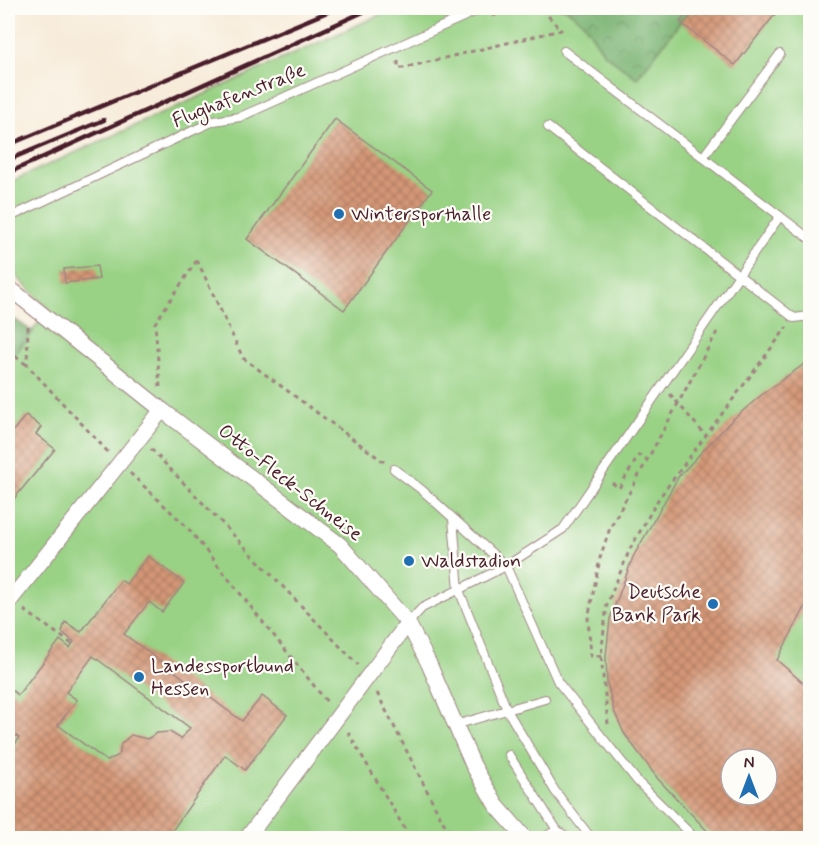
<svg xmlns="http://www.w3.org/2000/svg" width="818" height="846" viewBox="0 0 818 846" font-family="Mynerve,sans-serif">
	<defs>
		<pattern id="forest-crowns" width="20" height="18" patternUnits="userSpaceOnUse" patternTransform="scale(1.5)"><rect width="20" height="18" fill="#7ab472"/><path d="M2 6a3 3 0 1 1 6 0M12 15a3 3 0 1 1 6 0" fill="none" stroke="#66925e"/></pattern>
		<pattern id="building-cross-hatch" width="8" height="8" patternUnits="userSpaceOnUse" patternTransform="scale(1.5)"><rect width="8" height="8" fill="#d49777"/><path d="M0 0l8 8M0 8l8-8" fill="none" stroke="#ae7b62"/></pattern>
	</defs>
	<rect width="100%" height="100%" fill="#fdfcf7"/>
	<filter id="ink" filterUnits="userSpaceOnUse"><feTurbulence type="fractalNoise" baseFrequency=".0167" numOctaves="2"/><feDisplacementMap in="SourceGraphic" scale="12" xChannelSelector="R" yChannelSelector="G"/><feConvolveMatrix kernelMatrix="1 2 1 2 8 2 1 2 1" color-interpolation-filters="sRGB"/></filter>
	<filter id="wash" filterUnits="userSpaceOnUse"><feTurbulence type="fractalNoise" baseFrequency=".008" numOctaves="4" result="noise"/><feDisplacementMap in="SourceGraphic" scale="24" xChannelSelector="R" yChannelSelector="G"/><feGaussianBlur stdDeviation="1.35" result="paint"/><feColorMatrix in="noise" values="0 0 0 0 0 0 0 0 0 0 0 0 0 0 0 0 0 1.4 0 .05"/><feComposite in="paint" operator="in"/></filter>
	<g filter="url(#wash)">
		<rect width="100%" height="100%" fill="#f7ebd9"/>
		<path fill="#99d285" stroke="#727858" stroke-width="1.5" fill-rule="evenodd" d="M395,8H565L584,23L604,53L637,78L691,8H810V838H8V363L49,309L8,268V183ZM731,759H767V795H731Z"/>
		<g fill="url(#forest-crowns)" stroke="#626a4e" stroke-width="1.5">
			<polygon points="565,8 691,8 637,78 604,53 584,23"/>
			<polygon points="8,315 33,332 8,363"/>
		</g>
		<g id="blocks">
			<g fill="url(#building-cross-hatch)" fill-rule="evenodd">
				<polygon points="692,8 780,8 735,65 680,22"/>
				<polygon points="335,119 432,190 344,310 247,239"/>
				<polygon points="97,266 99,279 65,283 64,269"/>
				<path d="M810,360V598L777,660L810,689V838H714L658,779L624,733L614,711L607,683L606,656L610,619L633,557L679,476L732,420L765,392ZM731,759H767V795H731Z"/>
				<polygon points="26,415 41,427 36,434 55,449 8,506 8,437"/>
				<path d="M148,556L184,583L162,612L149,602L124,634L242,721L262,696L287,715L245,770L225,755L167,838H18L8,831V756L19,738L8,729V687L18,695L60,640L70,648L74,642L62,632L65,622L81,632L121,580L126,584ZM93,656L190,728L181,739L170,732L157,733L147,739L131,735L121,744L119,755L107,761L58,725L77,700L66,692Z"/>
			</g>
		</g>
	</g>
	<g filter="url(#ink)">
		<use href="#blocks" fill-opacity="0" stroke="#a08582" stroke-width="1.5"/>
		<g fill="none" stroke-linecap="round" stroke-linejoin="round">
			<g stroke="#a08582" stroke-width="10">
				<g id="service">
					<polyline points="564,51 810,239"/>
					<polyline points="548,127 794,318 810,316"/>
					<polyline points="703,157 780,54"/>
					<polyline points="8,218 190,132 214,121 240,117 483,8"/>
					<polyline points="394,469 422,490 506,566 558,682 638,782 695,838"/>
					<polyline points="453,519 459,590 507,710 555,791 591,838"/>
					<polyline points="408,623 422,608 506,566 563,529 780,216"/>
					<polyline points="455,725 545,699"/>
					<polyline points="509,755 557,830 568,838"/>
					<polyline points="543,838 557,830"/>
				</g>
			</g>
			<g stroke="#a08582" stroke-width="17">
				<g id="minor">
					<polyline points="8,287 162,410 340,545 408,623 429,664 473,765 496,805 525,838"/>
					<polyline points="8,603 162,410"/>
					<polyline points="247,838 408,623"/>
				</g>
			</g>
			<g stroke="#a08582" stroke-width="3" stroke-dasharray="4.5 4.5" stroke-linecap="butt">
				<polyline points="493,16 510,8"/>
				<polyline points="398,61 398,68 403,68 561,30 541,8"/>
				<polyline points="197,260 243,358 384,462"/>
				<polyline points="28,326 27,365 108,452"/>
				<polyline points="8,351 27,365"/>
				<polyline points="160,387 155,323 197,260"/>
				<polyline points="670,394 706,436"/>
				<polyline points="151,449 358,665"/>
				<polyline points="130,473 187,527 327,702"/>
				<polyline points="612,483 619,488 639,455 646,459"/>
				<polyline points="24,610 72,644"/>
				<polyline points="601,656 591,656 588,619 600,558 610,528 717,332"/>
				<polyline points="377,693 443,822 455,838"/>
				<polyline points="608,724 601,656 607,604 630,549 659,498 787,327"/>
				<polyline points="348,732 410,838"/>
			</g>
			<use href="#service" stroke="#fff" stroke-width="8"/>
			<use href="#minor" stroke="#fff" stroke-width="15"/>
			<g stroke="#4a1f2b" stroke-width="4.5">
				<polyline points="8,145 337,8"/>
				<polyline points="8,160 104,120"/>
				<polyline points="8,173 372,8"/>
			</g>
		</g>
	</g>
	<g fill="#1f6fb2" stroke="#fdfcf7" stroke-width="2">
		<circle cx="339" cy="214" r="6"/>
		<circle cx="409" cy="561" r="6"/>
		<circle cx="713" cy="604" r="6"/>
		<circle cx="139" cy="677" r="6"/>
	</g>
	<g text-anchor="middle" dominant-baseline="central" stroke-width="4.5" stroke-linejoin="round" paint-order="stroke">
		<g font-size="20" fill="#4a1f2b" stroke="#fdfcf7">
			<text transform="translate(239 96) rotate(-22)">Flughafenstraße</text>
			<text transform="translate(290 483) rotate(38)">Otto-Fleck-Schneise</text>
		</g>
		<g font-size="20" fill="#4a1f2b" stroke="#fdfcf7" text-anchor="start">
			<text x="351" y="214">Wintersporthalle</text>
			<text x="421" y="561">Waldstadion</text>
			<text x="701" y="592" text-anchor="end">Deutsche<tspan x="701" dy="23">Bank Park</tspan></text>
			<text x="151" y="666">Landessportbund<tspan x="151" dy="23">Hessen</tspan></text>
		</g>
	</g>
	<rect width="818" height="846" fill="none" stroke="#fdfcf7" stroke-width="30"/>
	<g transform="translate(749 777)"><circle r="28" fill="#fdfcf7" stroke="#b5a4a5" stroke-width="1.5"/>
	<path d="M0-4.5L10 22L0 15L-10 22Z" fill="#1f6fb2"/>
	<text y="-9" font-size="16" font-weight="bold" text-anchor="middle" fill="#4a1f2b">N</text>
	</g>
</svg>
